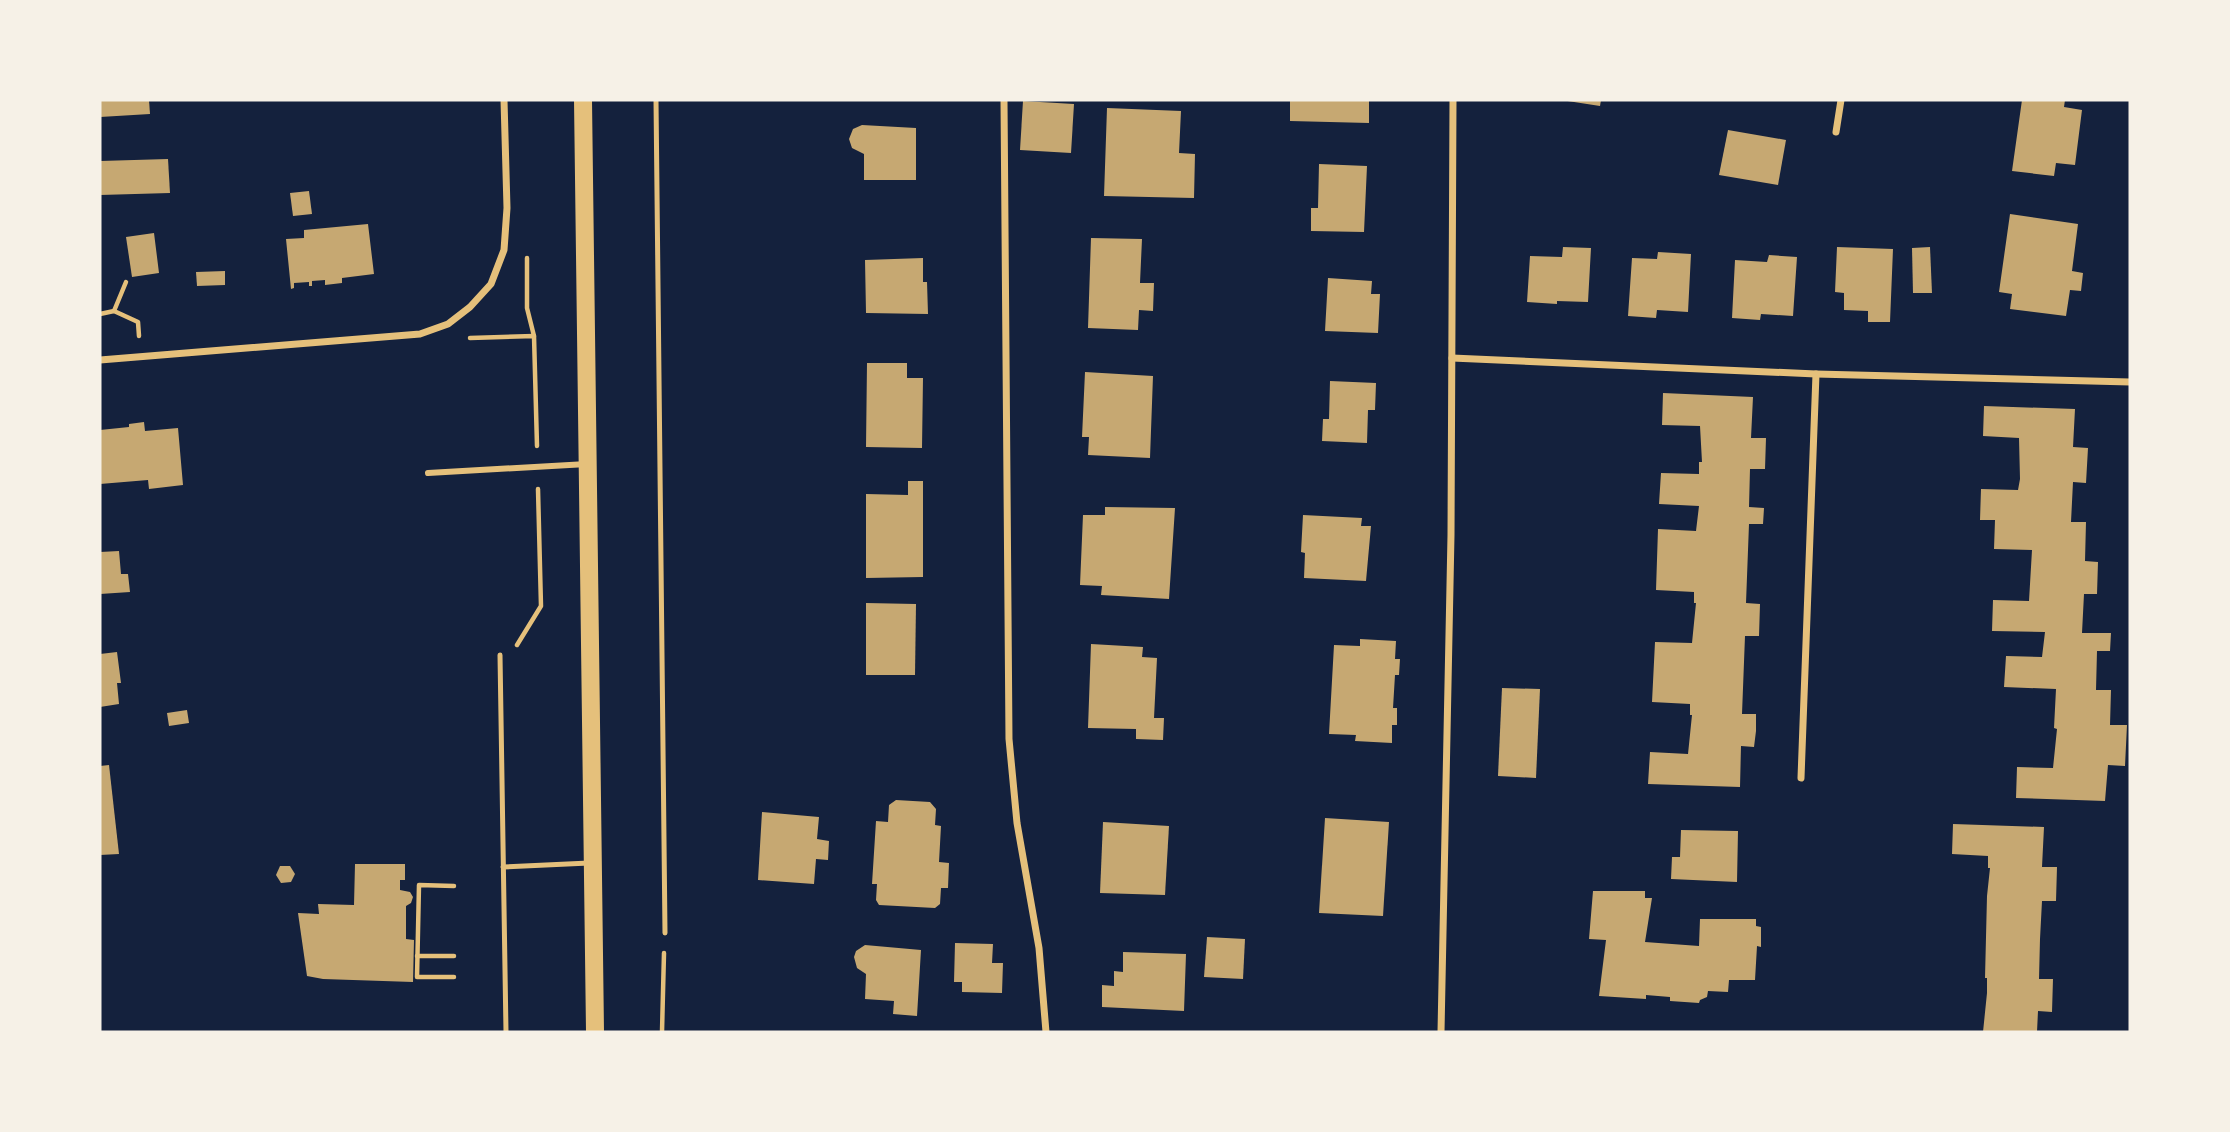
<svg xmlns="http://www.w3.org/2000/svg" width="2230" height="1132" viewBox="0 0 2230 1132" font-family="'Source Sans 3',sans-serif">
	<rect width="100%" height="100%" fill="#14213d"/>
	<g fill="#c6a872">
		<polygon points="100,100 149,100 150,114 100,117"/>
		<polygon points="1290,100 1369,100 1369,123 1290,121"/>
		<polygon points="1561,100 1601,100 1600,106"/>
		<polygon points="2022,100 2065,100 2064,107 2082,110 2075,165 2056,163 2054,176 2012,171"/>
		<polygon points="1023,101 1074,104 1071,153 1020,150"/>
		<polygon points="1107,108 1181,111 1179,153 1195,154 1194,198 1104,196"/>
		<polygon points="862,125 916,128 916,180 864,180 864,154 852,148 849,139 853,129"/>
		<polygon points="1728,130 1786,140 1778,185 1719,175"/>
		<polygon points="168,159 170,193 100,195 100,161"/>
		<polygon points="1319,164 1367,166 1364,232 1311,231 1311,208 1318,208"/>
		<polygon points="309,191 312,214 293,216 290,193"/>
		<polygon points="2010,214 2078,224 2072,271 2083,273 2081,291 2070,290 2066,316 2010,309 2012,294 1999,292"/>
		<polygon points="368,224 374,274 342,278 342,283 325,285 325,280 312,281 312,286 309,286 309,282 294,283 294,288 291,289 286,239 304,238 304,230"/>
		<polygon points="154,233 159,273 132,277 126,237"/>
		<polygon points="1091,238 1142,239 1140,283 1154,283 1153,311 1139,310 1138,330 1088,328"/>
		<polygon points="1563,247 1591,248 1588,302 1557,301 1557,304 1527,302 1530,256 1562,257"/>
		<polygon points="1837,247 1893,249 1890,322 1868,322 1868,311 1844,310 1844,293 1835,292"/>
		<polygon points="1930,247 1932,293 1913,293 1912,248"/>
		<polygon points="1658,252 1691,254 1688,312 1657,310 1656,318 1628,316 1632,258 1657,259"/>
		<polygon points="1769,255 1797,257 1793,316 1761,314 1760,320 1732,318 1735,260 1767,262"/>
		<polygon points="923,258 923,282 927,282 928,314 866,313 865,260"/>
		<polygon points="225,271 225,285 197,286 196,272"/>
		<polygon points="1328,278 1372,281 1371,294 1380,294 1378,333 1325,331"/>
		<polygon points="867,363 907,363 907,378 923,378 922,448 866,447"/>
		<polygon points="1085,372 1153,376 1150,458 1088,455 1089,437 1082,437"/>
		<polygon points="1330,381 1376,383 1375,410 1368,410 1367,443 1322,441 1323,419 1329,419"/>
		<polygon points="1663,393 1753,397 1751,438 1766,438 1765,469 1750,469 1749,507 1764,508 1763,524 1749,524 1746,603 1760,604 1759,636 1745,636 1742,714 1756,714 1756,731 1754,747 1741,746 1740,787 1648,784 1650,752 1688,754 1692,715 1690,715 1690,704 1652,702 1655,642 1692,643 1696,603 1694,603 1694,592 1656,590 1658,529 1696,531 1699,506 1659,504 1661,473 1699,474 1699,462 1702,462 1700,426 1662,425"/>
		<polygon points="1984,406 2075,409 2073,447 2088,448 2086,483 2073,482 2071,522 2086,522 2085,561 2098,562 2097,594 2084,594 2082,633 2111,633 2110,651 2097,651 2096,690 2111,690 2110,725 2127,725 2125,766 2108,765 2105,801 2016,798 2017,767 2053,768 2057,729 2054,728 2056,689 2004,687 2006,656 2042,657 2045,632 1992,631 1993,600 2029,601 2032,550 1994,549 1995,520 1980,520 1981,489 2018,490 2020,479 2019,438 1983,436"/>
		<polygon points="144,422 145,431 178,428 183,485 149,489 148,480 100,484 100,430 129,427 129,424"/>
		<polygon points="908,481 923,481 923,577 866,578 866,494 908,495"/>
		<polygon points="1105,507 1175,508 1169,599 1101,595 1102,586 1080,585 1083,515 1105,515"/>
		<polygon points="1303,515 1362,518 1361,526 1371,526 1366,581 1304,578 1305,553 1301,552"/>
		<polygon points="119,551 121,574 128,574 130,592 100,594 100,552"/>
		<polygon points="866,603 916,604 915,675 866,675"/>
		<polygon points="1360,639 1396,641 1395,659 1400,659 1399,675 1395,675 1393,708 1397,708 1397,725 1392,725 1392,743 1355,741 1356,735 1329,734 1334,645 1360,646"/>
		<polygon points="1091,644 1143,647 1142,657 1157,658 1154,718 1164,718 1163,740 1136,739 1136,729 1088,728"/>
		<polygon points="117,652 121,683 117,683 119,704 100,707 100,654"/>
		<polygon points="1502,688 1540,689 1536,778 1498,776"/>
		<polygon points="187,710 189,723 169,726 167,713"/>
		<polygon points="109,765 119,854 100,855 100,766"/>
		<polygon points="896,800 930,802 936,809 935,825 941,826 939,862 949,863 948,888 941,888 940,904 935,908 879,905 876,900 877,884 872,884 876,821 888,822 889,805"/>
		<polygon points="762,812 819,817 817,839 829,841 828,860 816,859 814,884 758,880"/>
		<polygon points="1325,818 1389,822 1383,916 1319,913"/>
		<polygon points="1103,822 1169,826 1165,895 1100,893"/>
		<polygon points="1953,824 2044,827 2042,867 2057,867 2056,901 2042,901 2040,939 2039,979 2053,979 2052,1012 2038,1011 2037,1032 1983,1032 1987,993 1987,978 1985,978 1987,896 1990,868 1988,868 1988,856 1952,854"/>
		<polygon points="1681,830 1738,831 1737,882 1671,879 1672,857 1680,857"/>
		<polygon points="355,864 405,864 405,880 400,880 400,890 410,892 413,897 411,903 406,906 406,939 414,940 413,982 323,979 307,976 298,913 319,914 318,904 354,905"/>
		<polygon points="280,866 290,866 295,874 291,882 281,883 276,875"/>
		<polygon points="1593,891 1645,891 1645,898 1652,898 1645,942 1699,946 1700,919 1756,919 1756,926 1761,927 1761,947 1757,946 1755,980 1729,980 1728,992 1708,991 1707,997 1700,1000 1699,1003 1670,1001 1670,997 1646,995 1646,999 1599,996 1606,940 1589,939"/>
		<polygon points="1207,937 1245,939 1243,979 1204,977"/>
		<polygon points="955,943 993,944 992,963 1003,963 1002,993 962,992 962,982 954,982"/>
		<polygon points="865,945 921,950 917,1016 893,1014 894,1001 865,999 866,974 857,968 854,957 856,951"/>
		<polygon points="1123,952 1186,954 1184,1011 1102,1007 1102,985 1114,986 1114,971 1123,972"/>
	</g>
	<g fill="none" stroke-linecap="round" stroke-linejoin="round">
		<g stroke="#e5c07b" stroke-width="4.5">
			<polyline points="527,258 527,308 534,336"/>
			<polyline points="114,311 126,282"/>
			<polyline points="100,314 114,311 138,322 139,336"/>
			<polyline points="470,338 534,336 537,446"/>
			<polyline points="517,645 541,606 538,489"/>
			<polyline points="417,956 454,956"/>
			<polyline points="454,977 417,977 419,885 454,886"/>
			<polyline points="662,1032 664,953"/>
		</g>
		<g stroke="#e5c07b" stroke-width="5">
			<polyline points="656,100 665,933"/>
			<polyline points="500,655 506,1032"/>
			<polyline points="503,867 589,863"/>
		</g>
		<polyline stroke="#e5c07b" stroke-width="6" points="428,473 587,464"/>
		<g stroke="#e5c07b" stroke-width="7">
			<polyline points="1004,100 1009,739 1017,823 1039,948 1046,1032"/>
			<polyline points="1836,132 1841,100"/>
			<polyline points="1452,358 1816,374 2130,382"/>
			<polyline points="100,360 420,334 448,324 470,307 491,284 504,250 507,208 504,100"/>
			<polyline points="1801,778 1816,374"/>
			<polyline points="1441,1032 1451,535 1453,100"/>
		</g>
		<polyline stroke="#e5c07b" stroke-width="18" points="583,100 595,1032"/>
	</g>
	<rect width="2230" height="1132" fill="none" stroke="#f6f1e7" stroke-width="203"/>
</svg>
